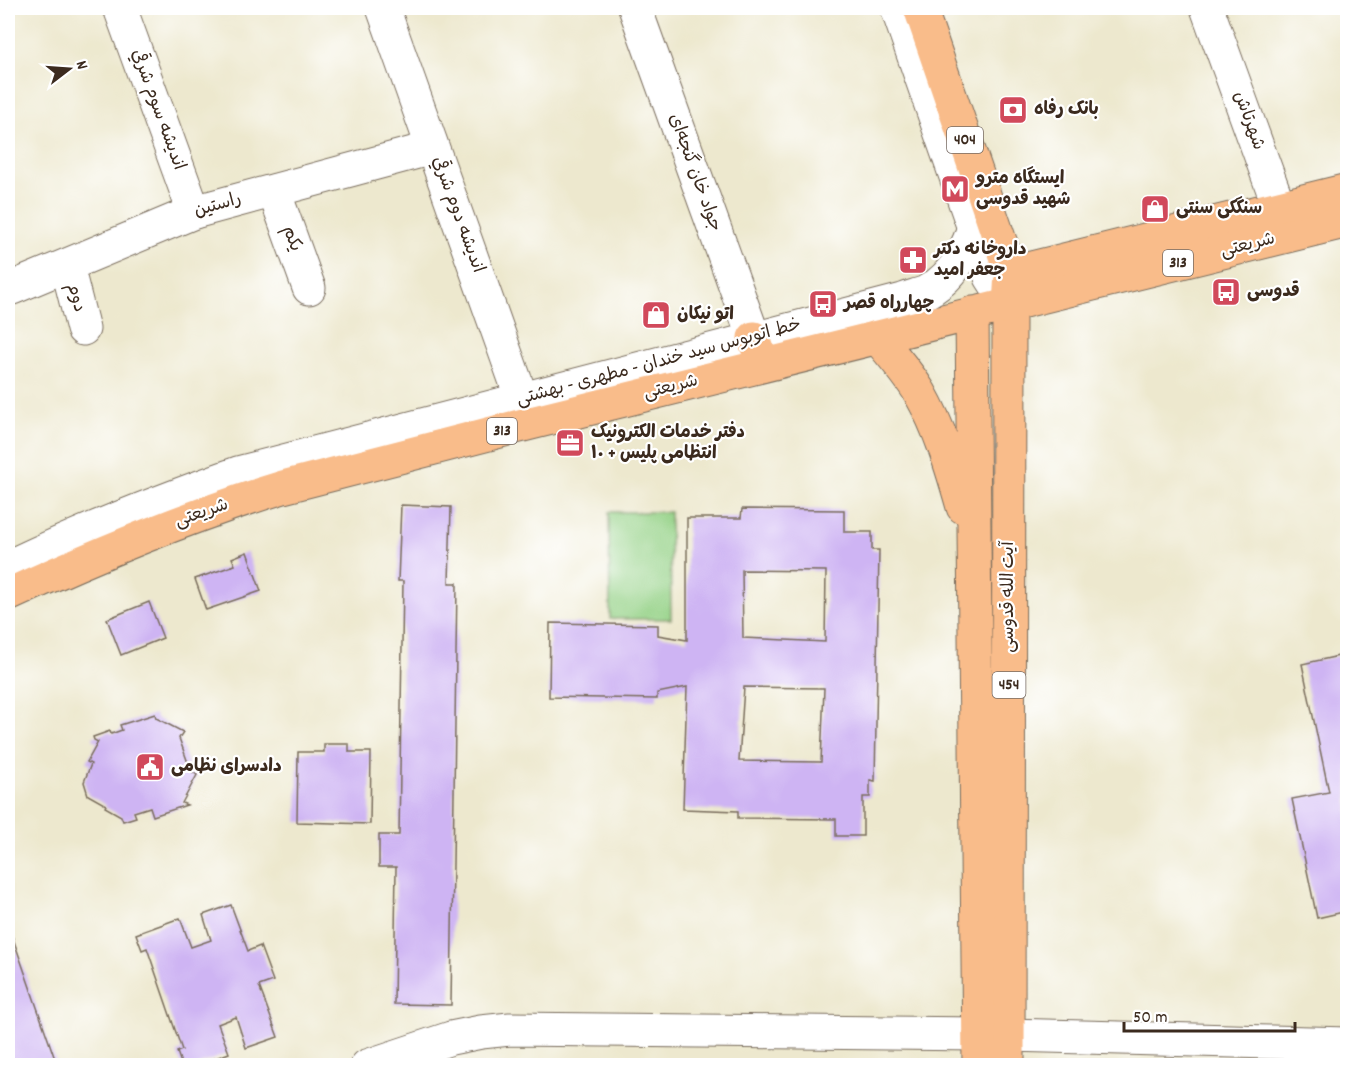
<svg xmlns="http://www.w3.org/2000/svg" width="1355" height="1073" viewBox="0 0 1355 1073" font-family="Dekko,'Playpen Sans Arabic',sans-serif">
	<rect width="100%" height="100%" fill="#fff"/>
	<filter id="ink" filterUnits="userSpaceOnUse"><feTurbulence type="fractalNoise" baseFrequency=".0167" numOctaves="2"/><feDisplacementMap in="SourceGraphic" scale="12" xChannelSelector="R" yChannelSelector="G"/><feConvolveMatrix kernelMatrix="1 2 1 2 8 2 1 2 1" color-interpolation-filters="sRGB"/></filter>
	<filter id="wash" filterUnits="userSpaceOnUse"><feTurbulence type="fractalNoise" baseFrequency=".008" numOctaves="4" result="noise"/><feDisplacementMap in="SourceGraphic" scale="24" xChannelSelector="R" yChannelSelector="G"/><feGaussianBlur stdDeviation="1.35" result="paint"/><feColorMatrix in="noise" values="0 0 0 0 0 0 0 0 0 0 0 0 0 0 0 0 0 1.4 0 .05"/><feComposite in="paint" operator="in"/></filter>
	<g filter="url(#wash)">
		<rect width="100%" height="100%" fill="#ede8ce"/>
		<polygon fill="#95d287" stroke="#687e52" stroke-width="1.5" points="609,512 670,512 671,619 610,619"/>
		<g id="blocks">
			<g fill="#ceb4f3" fill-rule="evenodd">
				<polygon points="401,505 451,507 449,583 457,583 451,1005 394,1004 396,867 379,867 379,835 399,835 403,581 398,581"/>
				<path d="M742,509L844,510V532H872V550H879L875,781L870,780V797H863V836H836V819L738,818V811L683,809L687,687L657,693V699L549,697L550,623L658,625V635L687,640V518H741ZM742,570L826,571L825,642L743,638ZM744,687L824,688L821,762L739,761Z"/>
				<polygon points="247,552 261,591 206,610 195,579 235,565 232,558"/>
				<polygon points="149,602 163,638 121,655 107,619"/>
				<polygon points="1348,654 1348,911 1317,918 1292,799 1329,792 1302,664"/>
				<polygon points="155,714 156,718 183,732 179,738 191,771 197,775 182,803 187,805 153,816 150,807 134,812 136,817 123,821 121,816 105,807 106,805 88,795 84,782 91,764 87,762 98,742 94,740 93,737 110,731 111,734 122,730 120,725"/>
				<polygon points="324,744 349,744 349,752 371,752 370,824 297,822 298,752 324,752"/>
				<polygon points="231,905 248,951 260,946 273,981 259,986 278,1037 246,1048 236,1017 218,1024 229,1053 195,1066 182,1066 177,1052 182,1050 147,948 142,950 136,934 180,918 191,947 211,940 203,915"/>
				<polygon points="8,924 56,1062 46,1066 8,1066"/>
			</g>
		</g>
	</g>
	<g filter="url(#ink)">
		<use href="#blocks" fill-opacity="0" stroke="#796c5c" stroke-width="1.5"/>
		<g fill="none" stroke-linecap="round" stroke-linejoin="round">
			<g stroke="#796c5c" stroke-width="35">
				<g id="minor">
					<polyline points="120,8 194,212"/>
					<polyline points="383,8 529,419"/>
					<polyline points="635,8 754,338"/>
					<polyline points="897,8 991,277 1009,305"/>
					<polyline points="1207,8 1289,234"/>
					<polyline points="274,191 309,288"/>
					<polyline points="67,266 83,329"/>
					<polyline points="12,288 194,212 432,148"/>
					<path d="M8,567C82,531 160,501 238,473L903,300C910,297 919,295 926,292C951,279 966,253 974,227"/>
					<polyline points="1008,1035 1348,1044"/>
					<polyline points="367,1066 451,1038 481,1032 510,1029 979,1034"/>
				</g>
			</g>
			<g stroke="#796c5c" stroke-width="35">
				<g id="major">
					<polyline points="920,8 1011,273 1009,305 1008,1066"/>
					<polyline points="1011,273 1348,190"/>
					<polyline points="972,313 979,1066"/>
					<path d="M877,337C892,355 908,373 920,393C940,428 952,468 963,507"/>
					<polyline points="754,338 763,365"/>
					<path d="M8,595C97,554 188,516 283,487L531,423L1348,221"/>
				</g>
			</g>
			<use href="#minor" stroke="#fff" stroke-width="33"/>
			<use href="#major" stroke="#f9bc8a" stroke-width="33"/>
		</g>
	</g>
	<defs>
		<g id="bank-square" transform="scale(1.5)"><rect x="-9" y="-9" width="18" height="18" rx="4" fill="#d1495b" stroke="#fff"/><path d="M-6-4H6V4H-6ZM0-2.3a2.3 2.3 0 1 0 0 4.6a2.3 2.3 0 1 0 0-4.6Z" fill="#fff"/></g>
		<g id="metro-square" transform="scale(1.5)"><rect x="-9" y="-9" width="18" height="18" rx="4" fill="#d1495b" stroke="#fff"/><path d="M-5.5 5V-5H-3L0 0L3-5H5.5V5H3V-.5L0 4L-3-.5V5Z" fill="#fff"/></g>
		<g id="shop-square" transform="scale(1.5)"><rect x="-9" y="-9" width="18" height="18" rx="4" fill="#d1495b" stroke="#fff"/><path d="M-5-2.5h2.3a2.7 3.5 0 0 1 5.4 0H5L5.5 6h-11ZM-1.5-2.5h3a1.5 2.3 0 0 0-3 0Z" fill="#fff"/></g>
		<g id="pharmacy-square" transform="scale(1.5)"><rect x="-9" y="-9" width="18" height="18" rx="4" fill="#d1495b" stroke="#fff"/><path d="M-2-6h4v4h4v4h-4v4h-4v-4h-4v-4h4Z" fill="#fff"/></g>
		<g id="bus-square" transform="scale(1.5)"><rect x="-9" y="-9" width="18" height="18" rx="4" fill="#d1495b" stroke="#fff"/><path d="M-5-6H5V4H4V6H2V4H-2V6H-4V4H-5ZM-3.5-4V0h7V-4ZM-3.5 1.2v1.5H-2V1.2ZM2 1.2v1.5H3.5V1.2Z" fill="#fff"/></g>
		<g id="office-square" transform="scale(1.5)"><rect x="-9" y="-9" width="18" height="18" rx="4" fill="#d1495b" stroke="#fff"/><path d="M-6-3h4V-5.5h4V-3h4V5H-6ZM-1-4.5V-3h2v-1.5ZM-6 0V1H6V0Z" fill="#fff"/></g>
		<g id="civic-square" transform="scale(1.5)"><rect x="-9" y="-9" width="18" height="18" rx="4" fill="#d1495b" stroke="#fff"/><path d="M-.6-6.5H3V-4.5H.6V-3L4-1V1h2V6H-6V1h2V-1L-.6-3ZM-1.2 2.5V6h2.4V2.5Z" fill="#fff"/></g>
	</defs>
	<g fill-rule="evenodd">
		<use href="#bank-square" x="1013" y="110"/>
		<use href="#metro-square" x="955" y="189"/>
		<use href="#shop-square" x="1155" y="209"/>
		<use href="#pharmacy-square" x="913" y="260"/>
		<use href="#bus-square" x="1226" y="292"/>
		<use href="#bus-square" x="823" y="304"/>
		<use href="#shop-square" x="656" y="315"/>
		<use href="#office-square" x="570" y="443"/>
		<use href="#civic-square" x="150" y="767"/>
	</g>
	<g text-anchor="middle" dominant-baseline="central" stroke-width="4.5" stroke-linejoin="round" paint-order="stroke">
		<g fill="#fff" stroke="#766a62" stroke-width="1.5">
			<rect x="947" y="127" width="36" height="26" rx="4.5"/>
			<rect x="1163" y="250" width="30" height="26" rx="4.5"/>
			<rect x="487" y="418" width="30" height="26" rx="4.5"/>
			<rect x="992.5" y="672" width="33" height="26" rx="4.5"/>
		</g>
		<g font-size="16" font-weight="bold" fill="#3b2a1e">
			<text x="965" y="140">404</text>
			<text x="1178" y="263">313</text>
			<text x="502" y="431">313</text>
			<text x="1009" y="685">454</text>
		</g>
		<g font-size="18" fill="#3b2a1e" stroke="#fff">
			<text transform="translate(157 110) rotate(70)">اندیشه سوم شرقي</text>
			<text transform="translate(1248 121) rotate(70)">شهرتاش</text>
			<text transform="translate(694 173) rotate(70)">جواد خان گنجه‌ای</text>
			<text transform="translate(218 206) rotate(-16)">راستین</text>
			<text transform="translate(457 215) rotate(70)">انديشه دوم شرقي</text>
			<text transform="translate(291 239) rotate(71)">یکم</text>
			<text transform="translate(1248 246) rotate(-14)">شریعتی</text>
			<text transform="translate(75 298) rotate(75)">دوم</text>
			<text transform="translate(659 363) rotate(-15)">خط اتوبوس سید خندان - مطهری - بهشتی</text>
			<text transform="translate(671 388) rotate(-14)">شریعتی</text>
			<text transform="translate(202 514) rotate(-19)">شریعتی</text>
			<text transform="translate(1009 597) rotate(-90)">آیت الله قدوسی</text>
		</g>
		<g font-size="18" font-weight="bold" fill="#3b2a1e" stroke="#fff" text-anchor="start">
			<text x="1034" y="110">بانک رفاه</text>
			<text x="976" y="179">ایستگاه مترو<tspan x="976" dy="21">شهید قدوسی</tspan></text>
			<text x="1176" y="209">سنگکی سنتی</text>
			<text x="934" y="250">داروخانه دکتر<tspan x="934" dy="21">جعفر امید</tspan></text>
			<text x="1247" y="292">قدوسی</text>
			<text x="844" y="304">چهارراه قصر</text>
			<text x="677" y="315">اتو نیکان</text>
			<text x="591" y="433">دفتر خدمات الکترونیک<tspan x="591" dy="21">انتظامی پلیس + ۱۰</tspan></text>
			<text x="171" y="767">دادسرای نظامی</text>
		</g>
	</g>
	<rect width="1355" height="1073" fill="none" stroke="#fff" stroke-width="30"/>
	<g transform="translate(69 69) rotate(73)" stroke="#ffffff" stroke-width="4.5" paint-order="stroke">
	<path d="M0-4.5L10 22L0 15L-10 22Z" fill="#3b2a1e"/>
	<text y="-9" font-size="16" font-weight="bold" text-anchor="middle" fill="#3b2a1e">N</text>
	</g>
	<path d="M1124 1022v9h171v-9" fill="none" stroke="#3b2a1e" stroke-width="3"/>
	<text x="1133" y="1022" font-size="18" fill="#3b2a1e" stroke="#ffffff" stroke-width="4.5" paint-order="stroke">50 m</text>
</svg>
